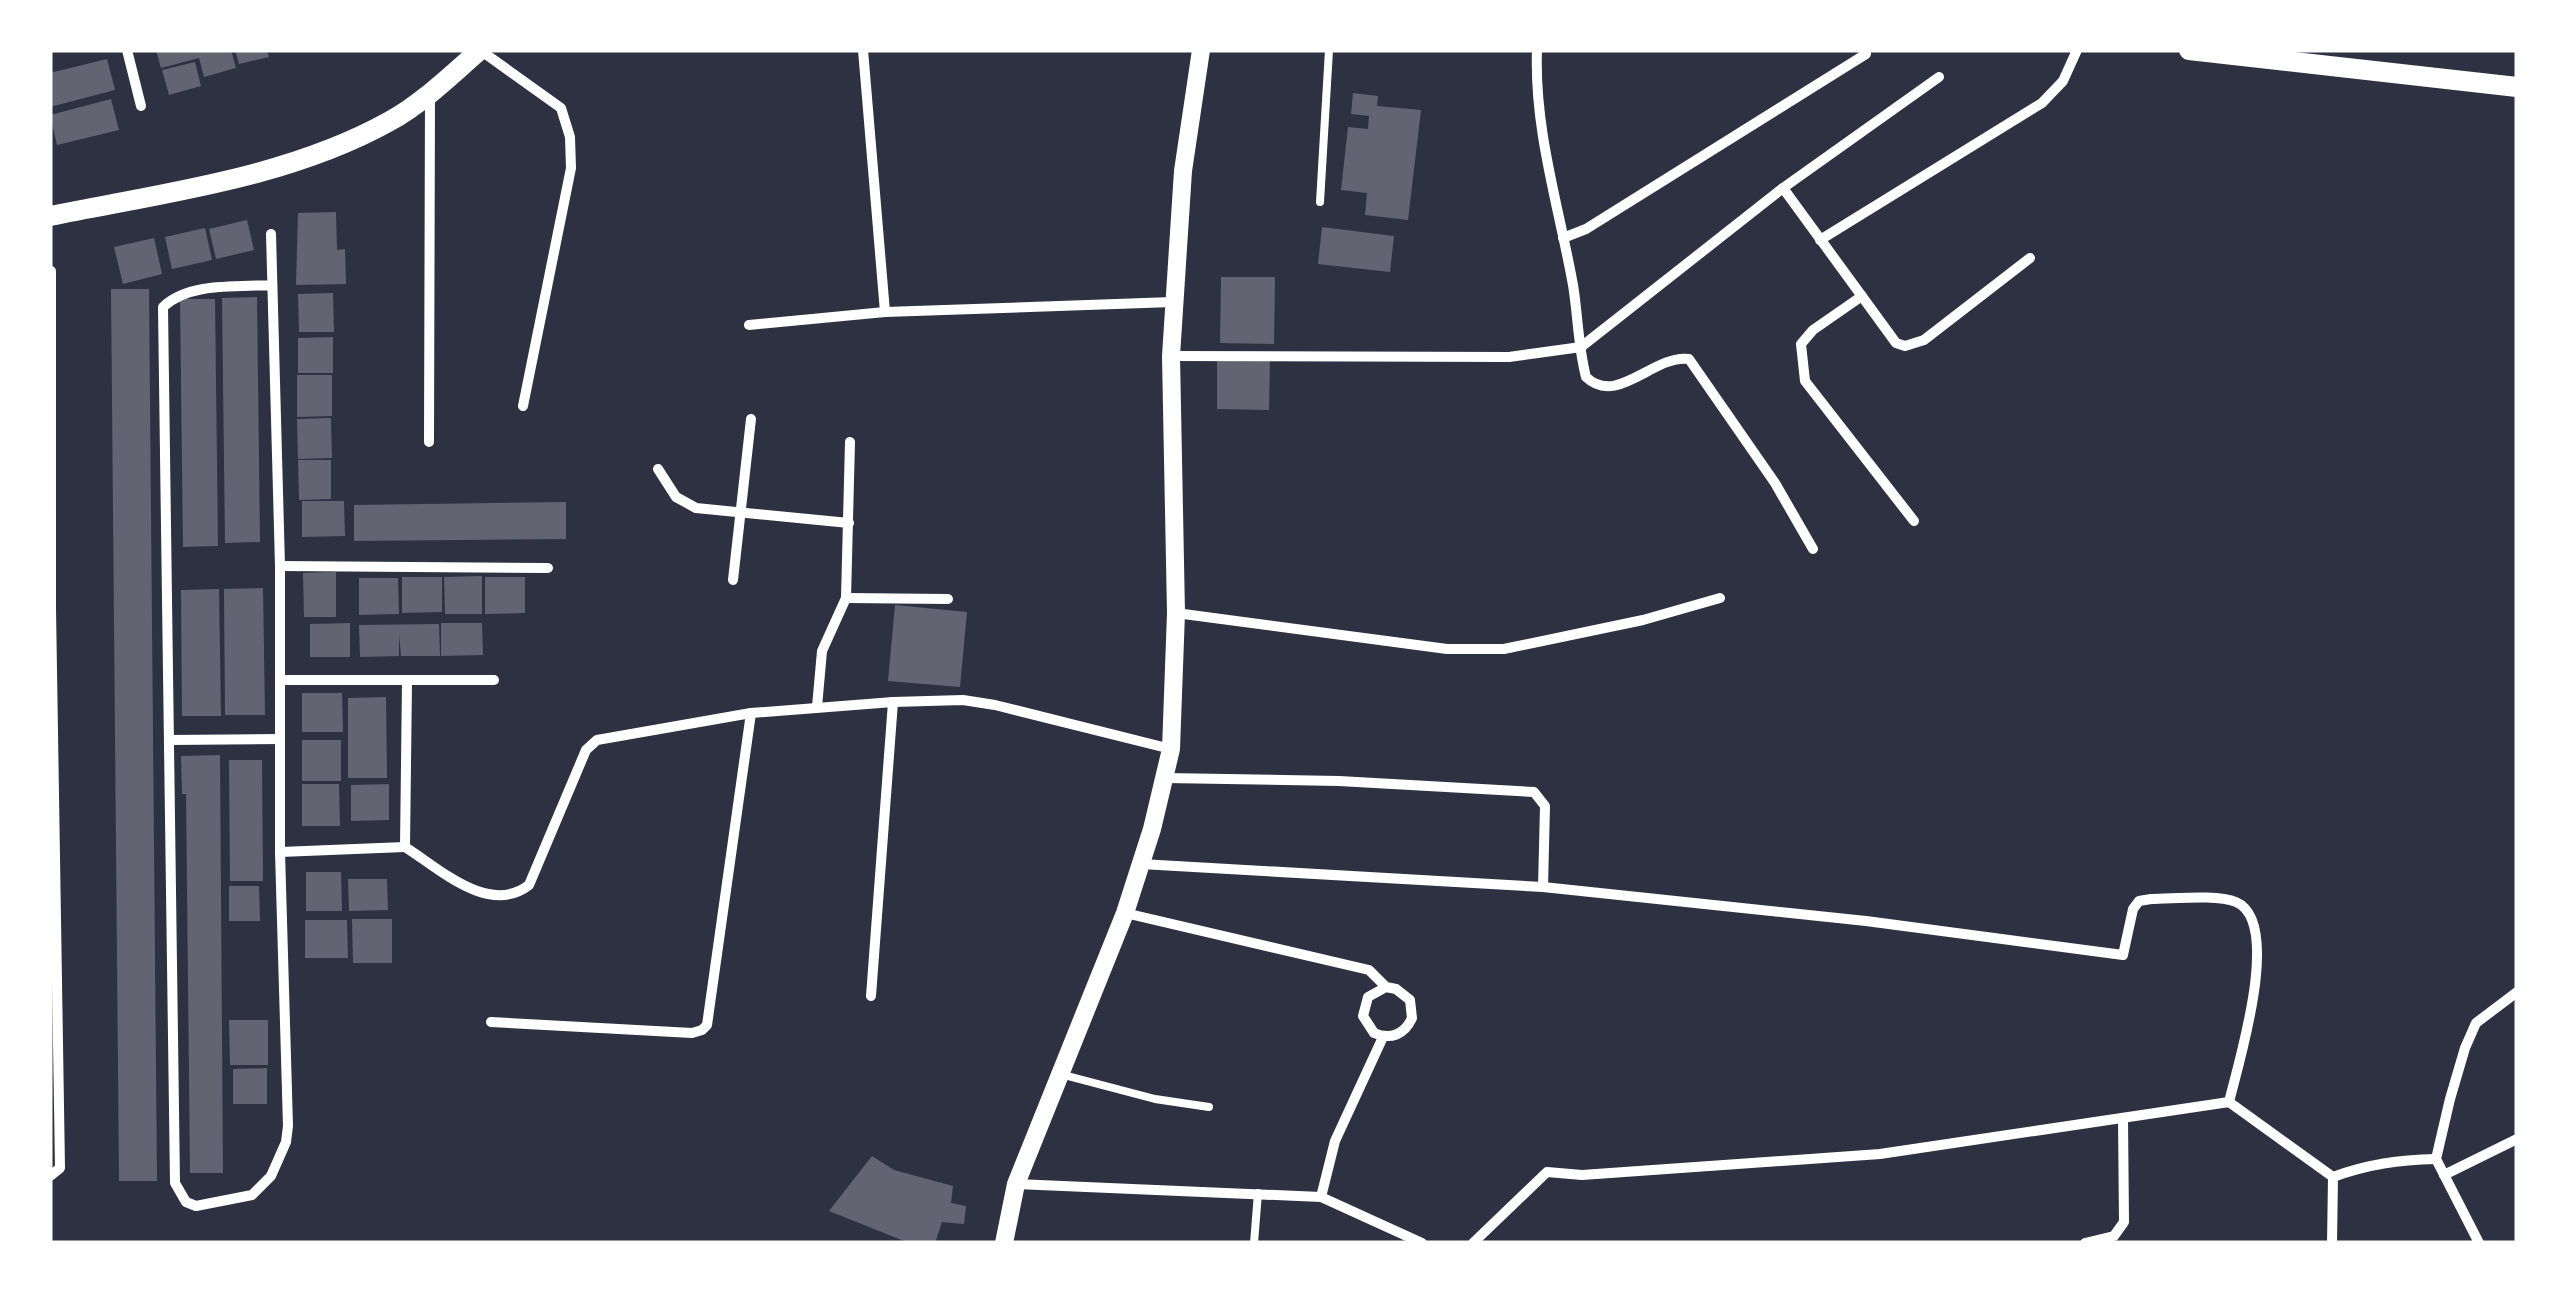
<svg xmlns="http://www.w3.org/2000/svg" width="2567" height="1293" viewBox="0 0 2567 1293" font-family="Ubuntu,sans-serif">
	<rect width="100%" height="100%" fill="#2d3142"/>
	<g fill="#626471">
		<polygon points="156,50 231,50 236,68 204,77 199,58 161,68"/>
		<polygon points="235,50 267,50 269,57 239,64"/>
		<polygon points="107,59 115,90 50,107 50,73"/>
		<polygon points="195,62 201,86 169,95 162,70"/>
		<polygon points="1353,93 1378,96 1377,106 1421,110 1408,220 1365,215 1367,193 1341,190 1348,127 1368,129 1369,116 1351,114"/>
		<polygon points="111,99 119,130 57,145 50,115"/>
		<polygon points="336,212 337,250 345,249 346,284 296,285 298,213"/>
		<polygon points="247,220 254,250 216,259 209,229"/>
		<polygon points="1322,227 1394,236 1390,272 1318,264"/>
		<polygon points="205,228 212,260 172,269 165,237"/>
		<polygon points="154,238 162,274 123,284 114,247"/>
		<polygon points="1221,277 1275,277 1274,344 1220,343"/>
		<polygon points="111,289 149,289 157,1181 119,1181"/>
		<polygon points="333,293 334,332 299,332 298,294"/>
		<polygon points="257,297 260,542 225,543 222,298"/>
		<polygon points="180,299 215,299 218,546 183,547"/>
		<polygon points="333,337 333,373 298,373 298,338"/>
		<polygon points="1217,358 1270,359 1269,410 1217,409"/>
		<polygon points="297,375 332,375 332,416 297,417"/>
		<polygon points="331,418 332,458 298,459 297,419"/>
		<polygon points="298,460 331,460 331,499 299,500"/>
		<polygon points="302,501 344,501 345,536 302,537"/>
		<polygon points="566,502 566,539 354,541 354,505"/>
		<polygon points="336,572 336,617 304,617 303,573"/>
		<polygon points="482,576 482,614 445,614 444,577"/>
		<polygon points="402,577 442,577 442,612 402,613"/>
		<polygon points="485,577 525,577 525,613 485,614"/>
		<polygon points="359,578 398,578 399,614 359,615"/>
		<polygon points="263,588 265,715 225,715 224,589"/>
		<polygon points="219,589 221,716 182,716 181,590"/>
		<polygon points="895,605 967,612 960,687 888,681"/>
		<polygon points="350,623 350,657 310,657 310,624"/>
		<polygon points="441,623 482,623 483,655 441,656"/>
		<polygon points="439,624 440,656 401,656 399,635 399,656 360,657 359,625"/>
		<polygon points="302,693 342,693 343,732 302,732"/>
		<polygon points="386,697 387,778 348,778 348,698"/>
		<rect x="302" y="740" width="39" height="41"/>
		<polygon points="220,755 223,1173 190,1173 186,794 182,794 181,756"/>
		<polygon points="229,760 262,760 263,881 230,881"/>
		<polygon points="302,784 339,784 340,826 302,826"/>
		<polygon points="389,784 389,820 351,821 351,785"/>
		<polygon points="306,872 341,872 342,911 306,911"/>
		<polygon points="348,879 387,879 388,910 349,911"/>
		<polygon points="229,886 259,886 260,921 229,921"/>
		<polygon points="352,919 392,919 392,963 353,963"/>
		<polygon points="305,920 347,920 348,958 305,958"/>
		<polygon points="229,1020 268,1020 268,1065 230,1065"/>
		<polygon points="267,1068 267,1104 233,1104 233,1069"/>
		<polygon points="872,1156 894,1170 953,1186 951,1203 966,1206 964,1224 942,1222 935,1243 909,1243 829,1211"/>
	</g>
	<g fill="none" stroke-linecap="round" stroke-linejoin="round">
		<g stroke="#fff" stroke-width="8">
			<polyline points="1320,202 1329,50"/>
			<polyline points="1060,1074 1155,1099 1209,1107"/>
			<polyline points="1254,1243 1258,1193"/>
		</g>
		<g stroke="#fff" stroke-width="10">
			<polyline points="127,50 141,106"/>
			<polyline points="480,50 561,108 570,137 571,168 523,406"/>
			<polyline points="863,50 885,312"/>
			<path d="M1537,50C1534,130 1559,207 1573,285C1578,315 1578,347 1586,377C1617,407 1654,354 1689,359L1775,483L1813,549"/>
			<polyline points="1783,188 1896,343 1905,346 1924,340 2030,258"/>
			<path d="M271,234L280,566V852L288,1126L286,1142L271,1176L252,1195L196,1206L186,1202L175,1183L163,307C189,282 237,287 271,285"/>
			<polyline points="1563,238 1586,229 1866,54"/>
			<polyline points="1820,240 2042,103 2063,81 2077,50"/>
			<polyline points="1862,296 1813,330 1801,344 1805,381 1914,521"/>
			<polyline points="749,325 885,312 1173,302"/>
			<polyline points="1171,356 1509,357 1581,347 1783,188 1939,77"/>
			<polyline points="429,442 430,93"/>
			<polyline points="658,469 676,497 696,508 849,523"/>
			<polyline points="280,566 548,568"/>
			<polyline points="733,580 751,419"/>
			<polyline points="846,598 948,599"/>
			<polyline points="1176,613 1447,649 1504,649 1643,620 1720,598"/>
			<polyline points="280,680 494,680"/>
			<polyline points="817,707 822,651 846,598 850,442"/>
			<polyline points="169,740 280,739"/>
			<polyline points="1165,778 1339,781 1534,792 1545,806 1543,887"/>
			<path d="M405,847C440,869 489,916 529,885L586,750L597,740L751,713L893,702L963,700L995,705L1171,749"/>
			<polyline points="280,852 405,847 407,681"/>
			<path d="M1141,864L1543,887L1866,921L2123,955L2133,909L2139,901L2151,899C2173,899 2217,894 2236,902C2283,922 2238,1064 2229,1102"/>
			<path d="M1125,913L1369,970L1386,987L1396,989L1410,1000L1412,1018C1404,1035 1391,1040 1374,1033L1363,1016L1368,997L1386,987"/>
			<polyline points="871,996 893,702"/>
			<polyline points="491,1022 692,1033 702,1030 707,1025 751,713"/>
			<polyline points="2444,1175 2517,1139"/>
			<polyline points="50,1176 60,1168 51,608 51,271"/>
			<path d="M2333,1177C2368,1164 2399,1160 2436,1159"/>
			<polyline points="1016,1184 1321,1197 1422,1243"/>
			<polyline points="1321,1197 1335,1141 1383,1037"/>
			<polyline points="1473,1243 1547,1172 1582,1175 1880,1154 2229,1102 2333,1177"/>
			<polyline points="2085,1243 2114,1236 2124,1222 2123,1118"/>
			<polyline points="2332,1243 2333,1177"/>
			<polyline points="2479,1243 2436,1159 2450,1099 2465,1048 2476,1023 2517,992"/>
		</g>
		<polyline stroke="#fff" stroke-width="18" points="1004,1243 1016,1184 1125,913 1152,829 1171,749 1176,613 1171,356 1183,171 1201,50"/>
		<g stroke="#fff" stroke-width="20">
			<polyline points="2189,50 2517,87"/>
			<path d="M50,216C163,193 288,178 390,121C423,103 452,74 480,50"/>
		</g>
	</g>
	<rect width="2567" height="1293" fill="none" stroke="#ffffff" stroke-width="105"/>
</svg>
